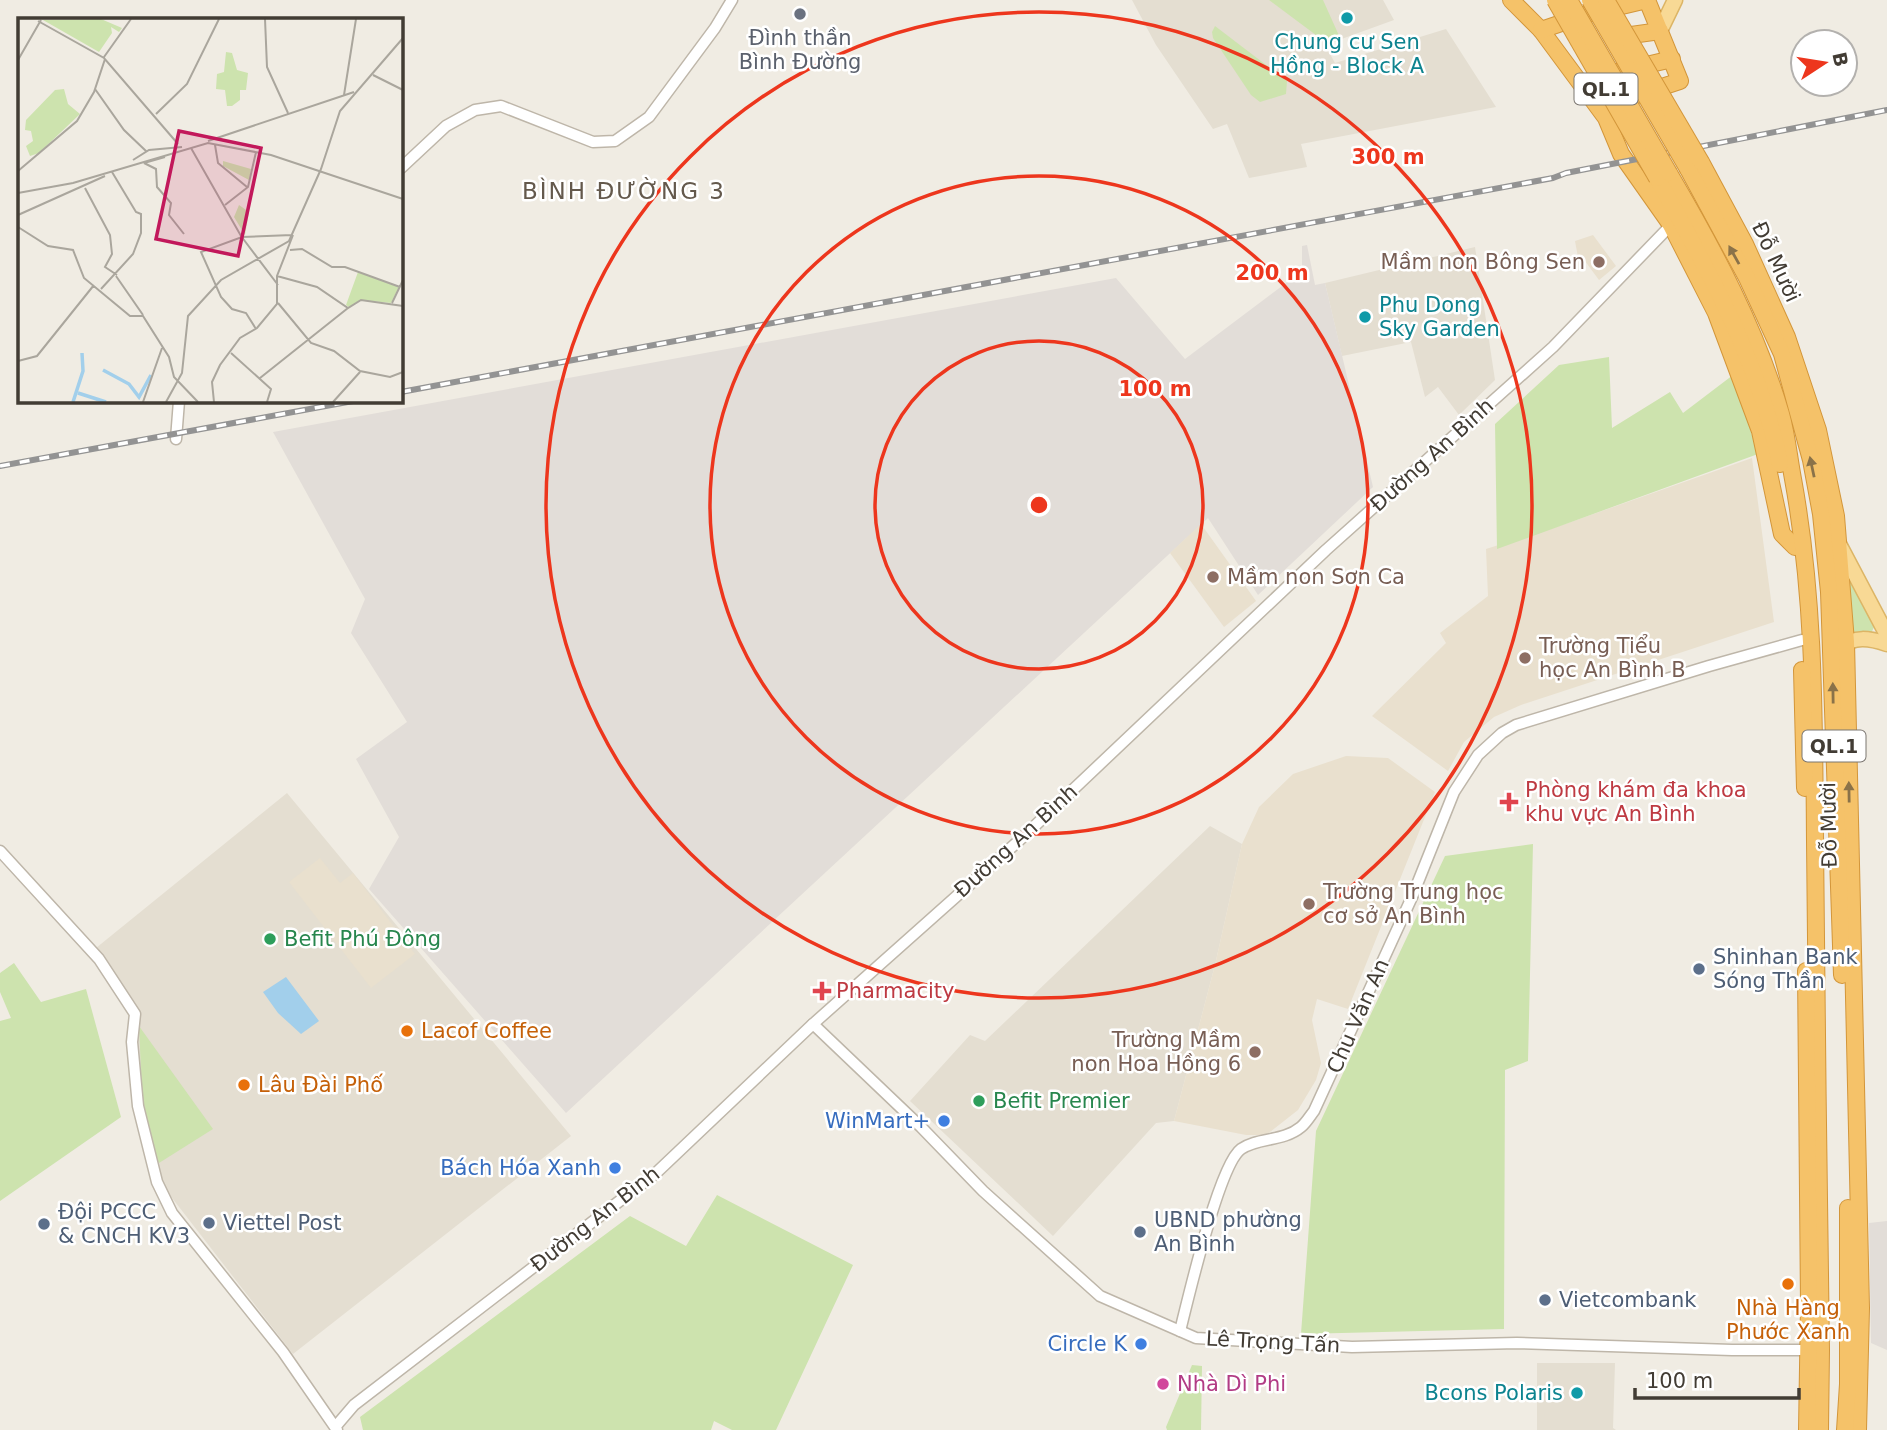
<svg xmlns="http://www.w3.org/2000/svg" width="1887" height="1430" viewBox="0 0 1887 1430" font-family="'DejaVu Sans',sans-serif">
	<rect width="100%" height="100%" fill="#f0ece3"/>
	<g fill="#e4ded1">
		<polygon points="1132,0 1383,0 1394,20 1325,45 1335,63 1446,29 1496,107 1301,144 1307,167 1249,178 1227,124 1213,129 1156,45"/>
		<polygon points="1475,247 1495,380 1459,415 1438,387 1425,397 1411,342 1342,356 1325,283"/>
		<polygon points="287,793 571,1136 293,1354 169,1194 152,1158 142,1109 131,1005 96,948"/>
		<polygon points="1210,826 1242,844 1215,965 1174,1121 1156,1123 1053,1236 910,1101 970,1035 985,1041"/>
		<polygon points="1537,1363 1615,1363 1613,1428 1616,1430 1537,1430"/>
	</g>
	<g fill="#e2ddd8">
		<polygon points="1307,245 1315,285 1325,283 1373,487 1258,595 1208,518 566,1113 369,889 399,837 356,759 407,722 351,633 365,599 273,432 1116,278 1185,359 1302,271 1302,246"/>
		<polygon points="1887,1221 1887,1350 1871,1343 1869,1223"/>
	</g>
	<g fill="#e9e0ce">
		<polygon points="1593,235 1616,266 1599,280 1582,257 1578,257 1575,241"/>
		<polygon points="1752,458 1774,622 1521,705 1494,717 1464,742 1448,771 1372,716 1446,643 1440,633 1488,596 1486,549 1568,523"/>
		<polygon points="1201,524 1256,601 1224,627 1170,553"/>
		<polygon points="1346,756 1388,758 1435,792 1348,1009 1317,999 1312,1020 1321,1063 1316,1080 1298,1110 1266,1135 1246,1135 1174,1121 1215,965 1242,844 1259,807 1293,774"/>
		<polygon points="320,858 340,883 353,873 415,954 371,988 289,882"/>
	</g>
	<g fill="#cde3ae">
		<polygon points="1269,0 1323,0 1341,40 1328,44"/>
		<polygon points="1215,26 1287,81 1286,94 1260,102 1251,95 1213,38 1212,32"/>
		<polygon points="1609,357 1612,428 1670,392 1683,413 1733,375 1758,454 1497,549 1495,424 1559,365"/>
		<polygon points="1846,571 1849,574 1874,627 1871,634 1850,636"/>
		<polygon points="1533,844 1528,1061 1505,1070 1504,1329 1301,1334 1316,1131 1445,856"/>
		<polygon points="14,963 41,1002 86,989 121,1117 0,1201 0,1021 11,1018 0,992 0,973"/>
		<polygon points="139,1026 213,1129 159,1163 152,1151 142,1093"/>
		<polygon points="717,1195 853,1265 776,1430 732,1430 714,1421 711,1430 363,1430 360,1417 630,1216 686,1246"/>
		<polygon points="1192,1365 1202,1366 1201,1430 1167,1430 1166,1427"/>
	</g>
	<polygon fill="#a2cfeb" points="286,977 319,1021 301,1034 278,1013 263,992"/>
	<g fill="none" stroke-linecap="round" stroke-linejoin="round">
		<g stroke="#beb6a9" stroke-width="13">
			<g id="minor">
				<polyline points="401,168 446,126 475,110 501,106 593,142 615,141 649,117 715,28 732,0"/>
				<polyline points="176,439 179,401"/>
				<polyline points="0,851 99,959 135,1014 132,1042 138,1106 157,1182 172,1213 283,1352 337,1430"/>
				<polyline points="813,1024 921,1127 983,1191 1100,1296 1196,1338 1352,1347 1517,1343 1732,1350 1807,1350"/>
				<path d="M1180,1331C1188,1299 1219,1165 1241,1149C1258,1137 1283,1142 1301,1127C1306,1123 1310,1116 1314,1111L1412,897L1454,792L1478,755L1502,733L1516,725L1709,666L1802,640"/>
				<polyline points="336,1426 354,1405 656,1173 813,1024 1023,837 1326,550 1553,347 1671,225"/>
			</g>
		</g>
		<g stroke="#dcb566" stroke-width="17">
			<g id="major">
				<polyline points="1660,31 1675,0"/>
				<polyline points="1839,544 1887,635"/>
				<path d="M1839,647C1855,636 1869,638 1887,644"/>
			</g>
		</g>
		<g stroke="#d3963a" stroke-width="18">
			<g id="highway">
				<polyline points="1511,0 1541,30 1606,118 1621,154 1671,225 1716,313 1760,431 1782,534 1795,547"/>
				<polyline points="1541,30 1588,14 1647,0"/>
				<polyline points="1617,37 1660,31"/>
				<polyline points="1600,76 1672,59"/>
				<polyline points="1613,103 1680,81 1647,0"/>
				<polyline points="1701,162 1745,244 1787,337 1818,430 1836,516 1846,642 1861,1308 1858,1430"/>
				<polyline points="1688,169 1747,278 1782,354 1811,460 1821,514 1829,592 1842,975"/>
				<path d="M1669,173C1714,250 1756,328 1781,414C1787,435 1789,458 1793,479C1815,599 1814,720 1815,841C1816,1011 1819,1180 1821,1350L1820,1430"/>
				<path d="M1657,178C1708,269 1759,360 1780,464"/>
				<polyline points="1802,670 1805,788"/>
				<polyline points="1806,971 1809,1305 1807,1430"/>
				<polyline points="1845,1430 1848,1384 1848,1208"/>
			</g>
		</g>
		<use href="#minor" stroke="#fff" stroke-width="10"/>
		<use href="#major" stroke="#f8d995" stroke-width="14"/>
		<use href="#highway" stroke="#f5c269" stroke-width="16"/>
		<g stroke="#939393" stroke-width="6">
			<g id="rail">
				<polyline points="401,392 1553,178 1566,173 1887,110"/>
				<polyline points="0,466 353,401"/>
			</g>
		</g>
		<use href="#rail" stroke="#fff" stroke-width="3.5" stroke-dasharray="10" stroke-linecap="butt"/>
		<g stroke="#d3963a" stroke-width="18" stroke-linecap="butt">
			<g id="highway-bridge">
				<polyline points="1555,0 1657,178"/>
				<polyline points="1569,0 1669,173"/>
				<polyline points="1590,0 1688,169"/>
				<polyline points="1606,0 1701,162"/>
			</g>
		</g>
		<use href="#highway-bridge" stroke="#f5c269" stroke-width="16"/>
	</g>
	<defs><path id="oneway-solid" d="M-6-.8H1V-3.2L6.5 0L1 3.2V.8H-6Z" transform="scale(1.75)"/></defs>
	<g fill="#8a7249">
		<use href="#oneway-solid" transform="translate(1734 255) rotate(-119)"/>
		<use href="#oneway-solid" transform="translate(1812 467) rotate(-102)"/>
		<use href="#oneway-solid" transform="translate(1833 693) rotate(-91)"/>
		<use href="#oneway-solid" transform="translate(1849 792) rotate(-91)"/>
	</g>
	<g fill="none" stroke="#ed361d" stroke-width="3.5">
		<circle cx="1039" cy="505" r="164"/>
		<circle cx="1039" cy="505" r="329"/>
		<circle cx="1039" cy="505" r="493"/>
	</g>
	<circle fill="#6b7280" stroke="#fff" stroke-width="2.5" cx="800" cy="14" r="7"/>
	<g fill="#0f9aa8" stroke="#fff" stroke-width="2.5">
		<circle cx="1347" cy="18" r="7"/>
		<circle cx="1365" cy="317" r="7"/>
		<circle cx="1577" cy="1393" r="7"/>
	</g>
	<g fill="#8d6e63" stroke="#fff" stroke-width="2.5">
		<circle cx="1599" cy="262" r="7"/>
		<circle cx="1213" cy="577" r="7"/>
		<circle cx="1525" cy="658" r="7"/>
		<circle cx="1309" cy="904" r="7"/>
		<circle cx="1255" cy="1052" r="7"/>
	</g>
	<g fill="#e0444e" stroke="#fff" stroke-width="2.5">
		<path d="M1505.5 791.5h7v7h7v7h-7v7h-7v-7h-7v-7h7z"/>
		<path d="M818.5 980.5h7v7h7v7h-7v7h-7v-7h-7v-7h7z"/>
	</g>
	<g fill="#2e9e5b" stroke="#fff" stroke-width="2.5">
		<circle cx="270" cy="939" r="7"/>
		<circle cx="979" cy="1101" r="7"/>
	</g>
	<g fill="#5c6f8a" stroke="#fff" stroke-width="2.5">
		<circle cx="1699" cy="969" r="7"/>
		<circle cx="209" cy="1223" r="7"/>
		<circle cx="44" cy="1224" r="7"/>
		<circle cx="1140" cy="1232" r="7"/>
		<circle cx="1545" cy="1300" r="7"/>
	</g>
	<g fill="#e8710a" stroke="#fff" stroke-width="2.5">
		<circle cx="407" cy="1031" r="7"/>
		<circle cx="244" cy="1085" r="7"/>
		<circle cx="1788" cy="1284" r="7"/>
	</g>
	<g fill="#3f7fe0" stroke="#fff" stroke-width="2.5">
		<circle cx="944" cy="1121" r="7"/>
		<circle cx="615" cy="1168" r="7"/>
		<circle cx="1141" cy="1344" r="7"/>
	</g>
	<circle fill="#d1479c" stroke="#fff" stroke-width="2.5" cx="1163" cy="1384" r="7"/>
	<g text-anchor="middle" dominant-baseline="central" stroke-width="5" stroke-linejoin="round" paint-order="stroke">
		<g fill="#fff" stroke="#7b7671" stroke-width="2">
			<rect x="1574.5" y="73.5" width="63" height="31" rx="5"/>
			<rect x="1802.5" y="730.5" width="63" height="31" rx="5"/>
		</g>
		<g font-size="19" font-weight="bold" fill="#423c34">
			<text x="1606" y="89">QL.1</text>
			<text x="1834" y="746">QL.1</text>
		</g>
		<g font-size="21" fill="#5b616d" stroke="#fff">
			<text x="800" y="38">Đình thần<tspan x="800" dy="24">Bình Đường</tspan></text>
		</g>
		<g font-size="21" fill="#0d838f" stroke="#fff">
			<text x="1347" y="42">Chung cư Sen<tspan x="1347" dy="24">Hồng - Block A</tspan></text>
			<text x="1379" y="305" text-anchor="start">Phu Dong<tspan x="1379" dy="24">Sky Garden</tspan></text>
			<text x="1563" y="1393" text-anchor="end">Bcons Polaris</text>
		</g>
		<g font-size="21" fill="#785e54" stroke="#fff" text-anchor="start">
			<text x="1585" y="262" text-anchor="end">Mầm non Bông Sen</text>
			<text x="1227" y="577">Mầm non Sơn Ca</text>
			<text x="1539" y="646">Trường Tiểu<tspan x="1539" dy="24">học An Bình B</tspan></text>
			<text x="1323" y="892">Trường Trung học<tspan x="1323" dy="24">cơ sở An Bình</tspan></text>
			<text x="1241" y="1040" text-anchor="end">Trường Mầm<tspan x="1241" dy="24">non Hoa Hồng 6</tspan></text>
		</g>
		<g font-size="21" fill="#423c34" stroke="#fff">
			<text transform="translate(1776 262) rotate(65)">Đỗ Mười</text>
			<text transform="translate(1432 455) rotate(-42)">Đường An Bình</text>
			<text transform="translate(1829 825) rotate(-91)">Đỗ Mười</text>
			<text transform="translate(1016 841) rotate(-42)">Đường An Bình</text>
			<text transform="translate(1358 1016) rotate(-66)">Chu Văn An</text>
			<text transform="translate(595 1219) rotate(-38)">Đường An Bình</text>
			<text transform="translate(1273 1342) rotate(3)">Lê Trọng Tấn</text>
		</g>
		<g font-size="21" fill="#be3a42" stroke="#fff" text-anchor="start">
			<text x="1525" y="790">Phòng khám đa khoa<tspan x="1525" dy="24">khu vực An Bình</tspan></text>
			<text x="836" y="991">Pharmacity</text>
		</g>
		<g font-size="21" fill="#27864d" stroke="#fff" text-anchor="start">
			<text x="284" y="939">Befit Phú Đông</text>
			<text x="993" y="1101">Befit Premier</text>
		</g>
		<g font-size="21" fill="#4e5e75" stroke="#fff" text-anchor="start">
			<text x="1713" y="957">Shinhan Bank<tspan x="1713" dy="24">Sóng Thần</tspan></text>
			<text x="58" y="1212">Đội PCCC<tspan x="58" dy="24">&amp; CNCH KV3</tspan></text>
			<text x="1154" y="1220">UBND phường<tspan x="1154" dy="24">An Bình</tspan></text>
			<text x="223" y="1223">Viettel Post</text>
			<text x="1559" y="1300">Vietcombank</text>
		</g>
		<g font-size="21" fill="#c56008" stroke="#fff" text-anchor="start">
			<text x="421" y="1031">Lacof Coffee</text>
			<text x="258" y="1085">Lâu Đài Phố</text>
			<text x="1788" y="1308" text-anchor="middle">Nhà Hàng<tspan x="1788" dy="24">Phước Xanh</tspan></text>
		</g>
		<g font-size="21" fill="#366cbe" stroke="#fff" text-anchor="end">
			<text x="930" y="1121">WinMart+</text>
			<text x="601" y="1168">Bách Hóa Xanh</text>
			<text x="1127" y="1344">Circle K</text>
		</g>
		<g font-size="21" fill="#b23c85" stroke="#fff" text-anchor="start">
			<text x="1177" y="1384">Nhà Dì Phi</text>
		</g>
		<g font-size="23" letter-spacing="2" fill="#64594c" stroke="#fff">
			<text x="624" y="191">BÌNH ĐƯỜNG 3</text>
		</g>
	</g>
	<g transform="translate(18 18)">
		<rect width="385" height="385" fill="#f0ece3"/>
		<path d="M83,1L104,10L101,14L93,9L94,15L81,34L25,2ZM208,34L214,35L219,52L230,55L228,72H222V82L214,88H209L207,72L198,71L199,56L206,54ZM46,71L50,86L62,96L21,135L12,138L8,128L15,123L13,113L7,112L8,102L37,72ZM205,143L233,151L231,162L205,148ZM221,187L231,194L227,217L216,199ZM340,254L381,269L373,285L342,282L331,289L328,287Z" fill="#cde3ae"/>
		<path fill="none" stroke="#a2cfeb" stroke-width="3.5" d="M85,352L111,366L121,379L133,357M60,375L88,384M55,384L65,353L64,335"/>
		<path fill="none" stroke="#aaa69d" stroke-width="2" d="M247,1L249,49L270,95M20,3L86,40L160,126M86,39L113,1M0,42L23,2M355,57L385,72M77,71L106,112L128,133M326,77L338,1M138,96L169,66L201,1M190,123L336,74M197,127L200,145L229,169M173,130L223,218L260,267M115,142L131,132L164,129M126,145L138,151L139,169L153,185L151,197L166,216M126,145L147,139M303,151L322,93L385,20M0,153L59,103L76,74L87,41M67,170L92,217L94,236L87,249L99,257M0,175L55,165L190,125L253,137L385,181M207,187L230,169L238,134M0,197L87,158M0,209L30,228L55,232L66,260L112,298H125L151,339L156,359L180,384M272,232L284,231L314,249H327L382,269M98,258L125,297M259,258L299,269L330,290L343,282L385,288M83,271L115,236L123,215V196L118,194L94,154M260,285L293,325L316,333L342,353L372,359L385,354M374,285L385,262M238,311L228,295L214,291L203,279L183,234L224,219L274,217M213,335L253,371L249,384M0,343L19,338L76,267M242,360L330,290M125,384L144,330M148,384L164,355L170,298L203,262L271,223L303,151M196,384L194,364L202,347L222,320L239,310L259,286V258L275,217M315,384L342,354"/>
		<path fill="#c2185b" fill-opacity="0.15" stroke="#c2185b" stroke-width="3.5" d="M161,113L243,130L220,238L138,221Z"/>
		<rect width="385" height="385" fill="none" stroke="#423c34" stroke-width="3.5"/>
	</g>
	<circle cx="1039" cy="505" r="10" fill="#ed361d" stroke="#fff" stroke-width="3.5"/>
	<g font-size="21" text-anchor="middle" font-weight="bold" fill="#ed361d" stroke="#fff" stroke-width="5" stroke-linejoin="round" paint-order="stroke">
		<text x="1388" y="164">300 m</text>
		<text x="1272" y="280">200 m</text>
		<text x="1155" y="396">100 m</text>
	</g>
	<g transform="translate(1824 63) rotate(78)"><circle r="33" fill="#ffffff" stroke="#b3b1ae" stroke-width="2"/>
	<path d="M0-5L12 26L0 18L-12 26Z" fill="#ed361d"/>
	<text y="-10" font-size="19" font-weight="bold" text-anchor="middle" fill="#423c34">B</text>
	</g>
	<path d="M1635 1388v10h164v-10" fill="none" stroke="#423c34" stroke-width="3.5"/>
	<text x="1646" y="1388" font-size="21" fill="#423c34" stroke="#ffffff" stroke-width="5" paint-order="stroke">100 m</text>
</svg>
